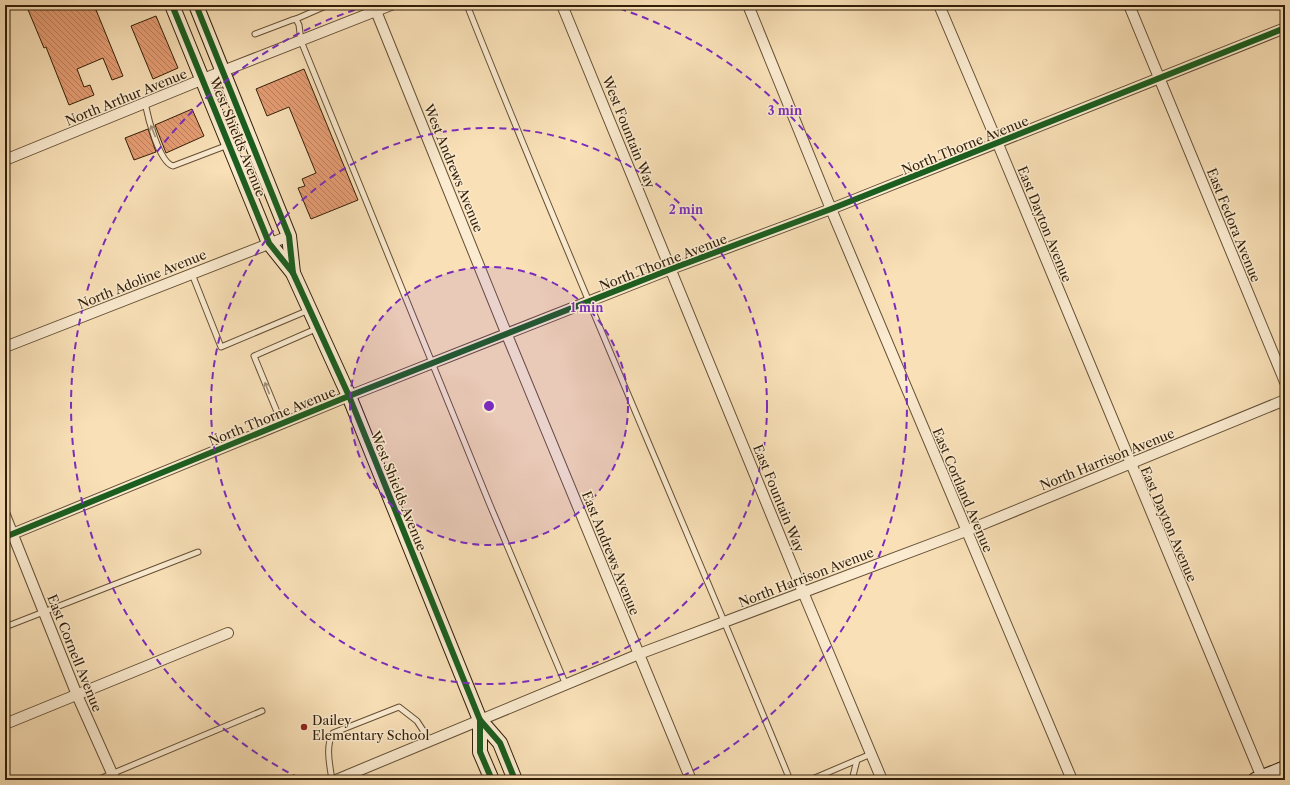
<svg xmlns="http://www.w3.org/2000/svg" width="1290" height="785" viewBox="0 0 1290 785" font-family="'Libre Caslon Text',serif">
	<defs>
		<pattern id="building-back-hatch" width="6" height="6" patternUnits="userSpaceOnUse"><rect width="6" height="6" fill="#e69d74"/><path d="M-1 5l2 2M0 0l6 6M5-1l2 2" fill="none" stroke="#bb7f5d"/></pattern>
	</defs>
	<rect width="100%" height="100%" fill="#f9e0b7"/>
	<filter id="stains"><feTurbulence type="fractalNoise" baseFrequency=".005" numOctaves="4"/><feColorMatrix values="0 0 0 0 .2 0 0 0 0 .09 0 0 0 0 .02 0 0 0 .5 -.17"/></filter>
	<radialGradient id="worn" r=".72"><stop offset=".6" stop-color="#630" stop-opacity="0"/><stop offset="1" stop-color="#630" stop-opacity=".3"/></radialGradient>
	<g fill="url(#building-back-hatch)" stroke="#321f08">
		<polygon points="26,5 94,5 123,76 112,80 103,58 77,69 84,87 90,85 94,95 69,105 46,47 44,48"/>
		<polygon points="156,16 178,68 153,79 131,26"/>
		<polygon points="304,69 358,200 311,219 298,188 305,186 302,179 316,173 289,107 267,116 256,89"/>
		<polygon points="192,109 204,136 166,153 155,125"/>
		<polygon points="148,129 156,152 134,160 125,138"/>
	</g>
	<g fill="none" stroke-linecap="round" stroke-linejoin="round">
		<g stroke="#644f34" stroke-width="7">
			<g id="lane">
				<path d="M467,5C570,265 684,521 790,780"/>
				<polyline points="296,19 328,5"/>
				<polyline points="255,34 292,20 296,19 299,25 301,41 490,505 566,685"/>
				<path d="M145,103C148,118 159,162 173,166L228,145"/>
				<polyline points="192,274 221,347 309,310"/>
				<polyline points="282,424 254,356 318,328"/>
				<polyline points="5,627 198,552"/>
				<polyline points="97,780 262,711"/>
				<path d="M332,780C330,766 325,746 333,733L399,707L417,721L430,741"/>
				<polyline points="810,780 871,754"/>
				<polyline points="852,780 857,760"/>
			</g>
		</g>
		<g stroke="#644f34" stroke-width="12">
			<g id="street">
				<polyline points="562,5 803,592 882,780"/>
				<polyline points="748,5 831,209 1072,780"/>
				<polyline points="939,5 998,144 1263,780"/>
				<polyline points="1129,5 1285,382"/>
				<polyline points="376,11 507,335 691,780"/>
				<polyline points="5,160 223,71 391,5"/>
				<polyline points="5,347 289,236"/>
				<polyline points="5,515 77,695 115,780"/>
				<polyline points="5,537 349,396 671,269 831,209 1285,28"/>
				<polyline points="5,724 228,633"/>
				<polyline points="336,780 639,654 966,531 1285,400"/>
			</g>
		</g>
		<g stroke="#321f08" stroke-width="16">
			<g id="secondary">
				<polyline points="172,5 269,243 293,273 349,396 480,720 500,743 515,780"/>
				<polyline points="196,5 289,236 293,273"/>
				<polyline points="480,720 480,752 492,780"/>
				<polyline points="1255,780 1285,768"/>
			</g>
		</g>
		<use href="#lane" stroke="#fbebd0" stroke-width="5"/>
		<use href="#street" stroke="#fbebd0" stroke-width="10"/>
		<use href="#secondary" stroke="#fbebd0" stroke-width="14"/>
		<g stroke="#fbebd0" stroke-width="8">
			<g id="cycleway">
				<polyline points="172,5 269,243 293,273 349,396 480,720 500,743 515,780"/>
				<polyline points="196,5 289,236 293,273"/>
				<polyline points="5,537 349,396 671,269 831,209 1285,28"/>
				<polyline points="480,720 480,752 492,780"/>
			</g>
		</g>
		<use href="#cycleway" stroke="#1b5e20" stroke-width="6"/>
	</g>
	<defs><path id="oneway-shaft" d="M-6 0H5M1.5-3L5.5 0L1.5 3" fill="none" stroke-width="1.6" stroke-linecap="round" stroke-linejoin="round"/></defs>
	<g stroke="#a18f76">
		<use href="#oneway-shaft" transform="translate(153 131) rotate(-112)"/>
		<use href="#oneway-shaft" transform="translate(267 388) rotate(-112)"/>
	</g>
	<circle cx="489" cy="406" r="139" fill="#7b2cbf" fill-opacity=".12"/>
	<g fill="none" stroke="#7b2cbf" stroke-width="2" stroke-dasharray="7 5">
		<circle cx="489" cy="406" r="139"/>
		<circle cx="489" cy="406" r="278"/>
		<path d="M299 778A418 418 0 0 1 370 5M608 5A418 418 0 0 1 679 778"/>
	</g>
	<circle fill="#8f2418" stroke="#fbebd0" stroke-width="1.5" cx="304" cy="727" r="4"/>
	<g text-anchor="middle" dominant-baseline="central" stroke-width="3" stroke-linejoin="round" paint-order="stroke">
		<g font-size="13" fill="#321f08" stroke="#fbebd0">
			<text transform="translate(126 97) rotate(-22)">North Arthur Avenue</text>
			<text transform="translate(629 132) rotate(68)">West Fountain Way</text>
			<text transform="translate(238 137) rotate(68)">West Shields Avenue</text>
			<text transform="translate(965 145) rotate(-22)">North Thorne Avenue</text>
			<text transform="translate(454 168) rotate(68)">West Andrews Avenue</text>
			<text transform="translate(1045 224) rotate(68)">East Dayton Avenue</text>
			<text transform="translate(1234 225) rotate(68)">East Fedora Avenue</text>
			<text transform="translate(663 262) rotate(-21)">North Thorne Avenue</text>
			<text transform="translate(142 279) rotate(-22)">North Adoline Avenue</text>
			<text transform="translate(272 416) rotate(-22)">North Thorne Avenue</text>
			<text transform="translate(1107 459) rotate(-22)">North Harrison Avenue</text>
			<text transform="translate(963 490) rotate(67)">East Cortland Avenue</text>
			<text transform="translate(399 491) rotate(68)">West Shields Avenue</text>
			<text transform="translate(779 498) rotate(68)">East Fountain Way</text>
			<text transform="translate(1169 524) rotate(67)">East Dayton Avenue</text>
			<text transform="translate(611 553) rotate(68)">East Andrews Avenue</text>
			<text transform="translate(806 577) rotate(-21)">North Harrison Avenue</text>
			<text transform="translate(75 653) rotate(68)">East Cornell Avenue</text>
		</g>
		<g font-size="13" fill="#321f08" stroke="#fbebd0" text-anchor="start">
			<text x="312" y="720">Dailey<tspan x="312" dy="15">Elementary School</tspan></text>
		</g>
	</g>
	<circle cx="489" cy="406" r="6" fill="#7b2cbf" stroke="#fbebd0" stroke-width="2"/>
	<g font-size="12" text-anchor="middle" font-weight="bold" fill="#7b2cbf" stroke="#fbebd0" stroke-width="3" stroke-linejoin="round" paint-order="stroke">
		<text x="785" y="115">3 min</text>
		<text x="686" y="214">2 min</text>
		<text x="587" y="312">1 min</text>
	</g>
	<rect width="1290" height="785" fill="none" stroke="#f9e0b7" stroke-width="20"/>
	<rect x="6" y="6" width="1278" height="773" fill="none" stroke="#321f08" stroke-width="2"/>
	<rect x="10" y="10" width="1270" height="765" fill="none" stroke="#321f08"/>
	<rect width="100%" height="100%" filter="url(#stains)"/>
	<rect width="100%" height="100%" fill="url(#worn)"/>
</svg>
